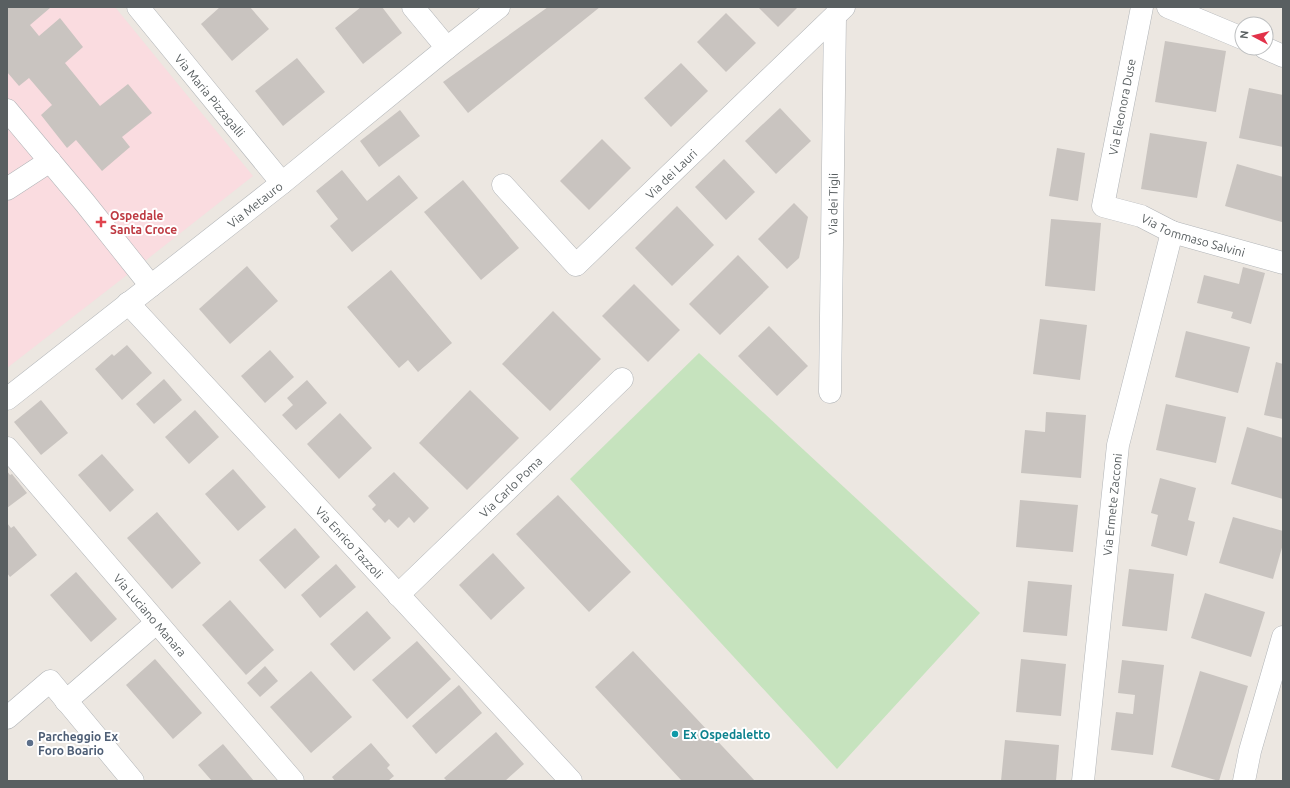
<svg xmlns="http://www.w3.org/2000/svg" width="1290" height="788" viewBox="0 0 1290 788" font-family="Ubuntu,sans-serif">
	<rect width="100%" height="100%" fill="#ece7e1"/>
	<polygon fill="#fadce0" points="7,7 115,7 253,176 136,268 7,368"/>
	<polygon fill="#c6e3be" points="699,353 980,613 837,769 570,479"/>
	<g fill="#c9c4c0">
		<polygon points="7,7 49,7 50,8 30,25 39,36 60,18 83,47 65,63 100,106 128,84 152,113 122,137 130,147 102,171 76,140 67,148 41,115 52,105 29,78 19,86 7,72"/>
		<polygon points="220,7 250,7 269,29 232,61 201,24"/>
		<polygon points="361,7 382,7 402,33 363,64 335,28"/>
		<polygon points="548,7 600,7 468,113 443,82"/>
		<polygon points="758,7 798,7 778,27"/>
		<polygon points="726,13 756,43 726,72 697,42"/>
		<polygon points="1165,41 1226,51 1216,112 1155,102"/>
		<polygon points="297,58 325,92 283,126 255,91"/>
		<polygon points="681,63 708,91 671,127 644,98"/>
		<polygon points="1249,88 1283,95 1283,147 1239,138"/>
		<polygon points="780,108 811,141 776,174 745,141"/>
		<polygon points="400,110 420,136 379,167 360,141"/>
		<polygon points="1150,133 1207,142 1197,198 1141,189"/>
		<polygon points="602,139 631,168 589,210 560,181"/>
		<polygon points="1057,148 1085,153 1078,201 1049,196"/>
		<polygon points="724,159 755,192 726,220 695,187"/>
		<polygon points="1237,164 1283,177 1283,216 1282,222 1225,206"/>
		<polygon points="342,170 367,201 399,175 418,198 352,252 330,226 338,219 316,191"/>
		<polygon points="463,180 519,248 481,280 424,212"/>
		<polygon points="794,203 808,217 799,258 787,269 758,239"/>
		<polygon points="677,206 714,245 672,286 635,248"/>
		<polygon points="1051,219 1101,223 1095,291 1045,286"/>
		<polygon points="738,255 769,287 720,335 689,304"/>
		<polygon points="247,266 278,301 230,344 199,309"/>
		<polygon points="1243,267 1265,273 1251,324 1231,318 1233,312 1197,303 1204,275 1239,284"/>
		<polygon points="391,270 452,343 418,372 408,360 399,368 347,307"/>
		<polygon points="634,284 680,330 648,362 602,316"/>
		<polygon points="553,311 601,359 550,411 502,364"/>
		<polygon points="1040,319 1087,325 1080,380 1033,374"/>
		<polygon points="769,326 808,366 777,396 738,356"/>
		<polygon points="1186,331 1250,347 1238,393 1175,377"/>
		<polygon points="127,345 152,373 122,400 95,369 112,354 114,356"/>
		<polygon points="270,350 294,377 265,403 241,376"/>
		<polygon points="1276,362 1283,364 1283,419 1264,415"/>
		<polygon points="164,379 182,400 154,424 136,404"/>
		<polygon points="307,380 327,403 296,430 282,415 293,405 287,398"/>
		<polygon points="470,390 519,438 467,490 419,443"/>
		<polygon points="41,400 68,433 41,455 14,422"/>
		<polygon points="1166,404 1226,417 1216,463 1156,450"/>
		<polygon points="195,410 219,437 189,464 165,437"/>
		<polygon points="1046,412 1086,415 1081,478 1021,473 1025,430 1045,432"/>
		<polygon points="340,413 372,448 339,479 307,444"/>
		<polygon points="1247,427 1283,438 1283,499 1231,484"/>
		<polygon points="102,454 134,490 110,512 78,475"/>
		<polygon points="233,469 266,507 238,531 205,494"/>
		<polygon points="7,471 10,475 12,474 27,493 7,508"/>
		<polygon points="394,472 429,508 414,523 409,517 398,528 389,519 385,523 372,509 376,505 368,496"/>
		<polygon points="1160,478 1196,488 1188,520 1195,522 1187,556 1151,546 1158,515 1151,513"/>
		<polygon points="558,495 631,572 589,612 516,534"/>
		<polygon points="1020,500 1078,505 1073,552 1016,547"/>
		<polygon points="157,512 201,563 172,589 127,538"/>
		<polygon points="1233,517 1283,531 1283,544 1273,579 1219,563"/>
		<polygon points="7,523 11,528 14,526 37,555 10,577 7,573"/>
		<polygon points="295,528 320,557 285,589 259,560"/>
		<polygon points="493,553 525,588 491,620 459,585"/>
		<polygon points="336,564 356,587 320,618 301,595"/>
		<polygon points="1129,569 1174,574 1167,631 1122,626"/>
		<polygon points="76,572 117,619 91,642 50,595"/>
		<polygon points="1028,581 1072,585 1067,636 1023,632"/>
		<polygon points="1205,593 1265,612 1251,657 1191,638"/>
		<polygon points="230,600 274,650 246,675 202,625"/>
		<polygon points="367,611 391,638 354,671 330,644"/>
		<polygon points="417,641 451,679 407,719 372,680"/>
		<polygon points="633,651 755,781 682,781 595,687"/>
		<polygon points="155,659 202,713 173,739 126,685"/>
		<polygon points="1021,659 1066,664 1061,716 1016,712"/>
		<polygon points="1122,660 1164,665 1153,755 1111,750 1116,712 1133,714 1135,695 1118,693"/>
		<polygon points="265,666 278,681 260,697 247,683"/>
		<polygon points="311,671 352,717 311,753 270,707"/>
		<polygon points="1200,671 1248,686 1219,781 1171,767"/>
		<polygon points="459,685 482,713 436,754 412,726"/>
		<polygon points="496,732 524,764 505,781 447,781 444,778"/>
		<polygon points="1005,740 1059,745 1056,781 1001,781"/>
		<polygon points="371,743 390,765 387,768 394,776 388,781 335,781 332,777"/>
		<polygon points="223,744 244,769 254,781 212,781 198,765"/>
	</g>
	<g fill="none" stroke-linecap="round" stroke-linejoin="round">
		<g stroke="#b2b5b8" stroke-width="23">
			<g id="minor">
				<path id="s1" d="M138,7L282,183"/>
				<polyline points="413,7 447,48"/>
				<path id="s2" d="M1142,7L1103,206L1141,216L1172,232L1283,263"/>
				<polyline points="1168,7 1242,38"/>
				<polyline points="1265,48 1283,56"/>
				<polyline points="7,110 85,203 151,286"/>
				<path id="s3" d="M503,185L576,265L844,7"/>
				<polyline points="7,189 50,161"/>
				<path id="s4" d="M128,303L571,781"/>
				<path id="s5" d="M830,392L835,16"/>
				<path id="s6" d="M7,399L282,183L447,48L499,7"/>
				<path id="s7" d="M7,448L293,781"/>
				<path id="s8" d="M398,595L622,379"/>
				<polyline points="66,701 156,623"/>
				<polyline points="7,718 50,681 133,781"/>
				<path id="s9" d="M1083,781L1118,445L1172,232"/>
				<polyline points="1244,781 1250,751 1283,637"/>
			</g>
		</g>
		<use href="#minor" stroke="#fff" stroke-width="22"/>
	</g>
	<path fill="#e0444e" stroke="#fff" stroke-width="1.5" d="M99 216h4v4h4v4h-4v4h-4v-4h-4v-4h4z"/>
	<circle fill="#0f9aa8" stroke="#fff" stroke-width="1.5" cx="675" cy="734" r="4"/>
	<circle fill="#5c6f8a" stroke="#fff" stroke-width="1.5" cx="30" cy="743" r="4"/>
	<g text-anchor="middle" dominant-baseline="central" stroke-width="4" stroke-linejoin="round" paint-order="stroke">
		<g font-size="12" fill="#595f61" stroke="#fff">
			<text stroke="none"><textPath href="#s1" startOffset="114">Via Maria Pizzagalli</textPath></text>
			<text transform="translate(1122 107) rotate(-79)">Via Eleonora Duse</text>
			<text stroke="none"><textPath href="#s3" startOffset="240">Via dei Lauri</textPath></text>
			<text stroke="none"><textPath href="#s6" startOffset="315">Via Metauro</textPath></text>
			<text stroke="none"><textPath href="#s5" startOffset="188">Via dei Tigli</textPath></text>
			<text stroke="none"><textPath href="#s2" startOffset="298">Via Tommaso Salvini</textPath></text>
			<text stroke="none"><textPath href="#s8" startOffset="156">Via Carlo Poma</textPath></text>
			<text stroke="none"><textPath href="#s9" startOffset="278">Via Ermete Zacconi</textPath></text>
			<text stroke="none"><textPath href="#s4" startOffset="326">Via Enrico Tazzoli</textPath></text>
			<text stroke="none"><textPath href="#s7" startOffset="220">Via Luciano Manara</textPath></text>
		</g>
		<g font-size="12" font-weight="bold" fill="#be3a42" stroke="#fff" text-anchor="start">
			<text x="110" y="215">Ospedale<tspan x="110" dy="14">Santa Croce</tspan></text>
		</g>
		<g font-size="12" font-weight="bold" fill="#0d838f" stroke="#fff" text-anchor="start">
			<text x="683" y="734">Ex Ospedaletto</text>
		</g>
		<g font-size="12" font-weight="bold" fill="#4e5e75" stroke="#fff" text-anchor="start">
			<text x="38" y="736">Parcheggio Ex<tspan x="38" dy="14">Foro Boario</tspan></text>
		</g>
	</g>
	<rect width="1290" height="788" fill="none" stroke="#595f61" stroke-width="16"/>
	<g transform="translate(1254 36) rotate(277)"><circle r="19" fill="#ffffff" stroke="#bdbfc0"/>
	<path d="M0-3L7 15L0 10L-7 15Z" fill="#e23149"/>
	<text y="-6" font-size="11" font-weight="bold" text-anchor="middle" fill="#595f61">N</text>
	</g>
</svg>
